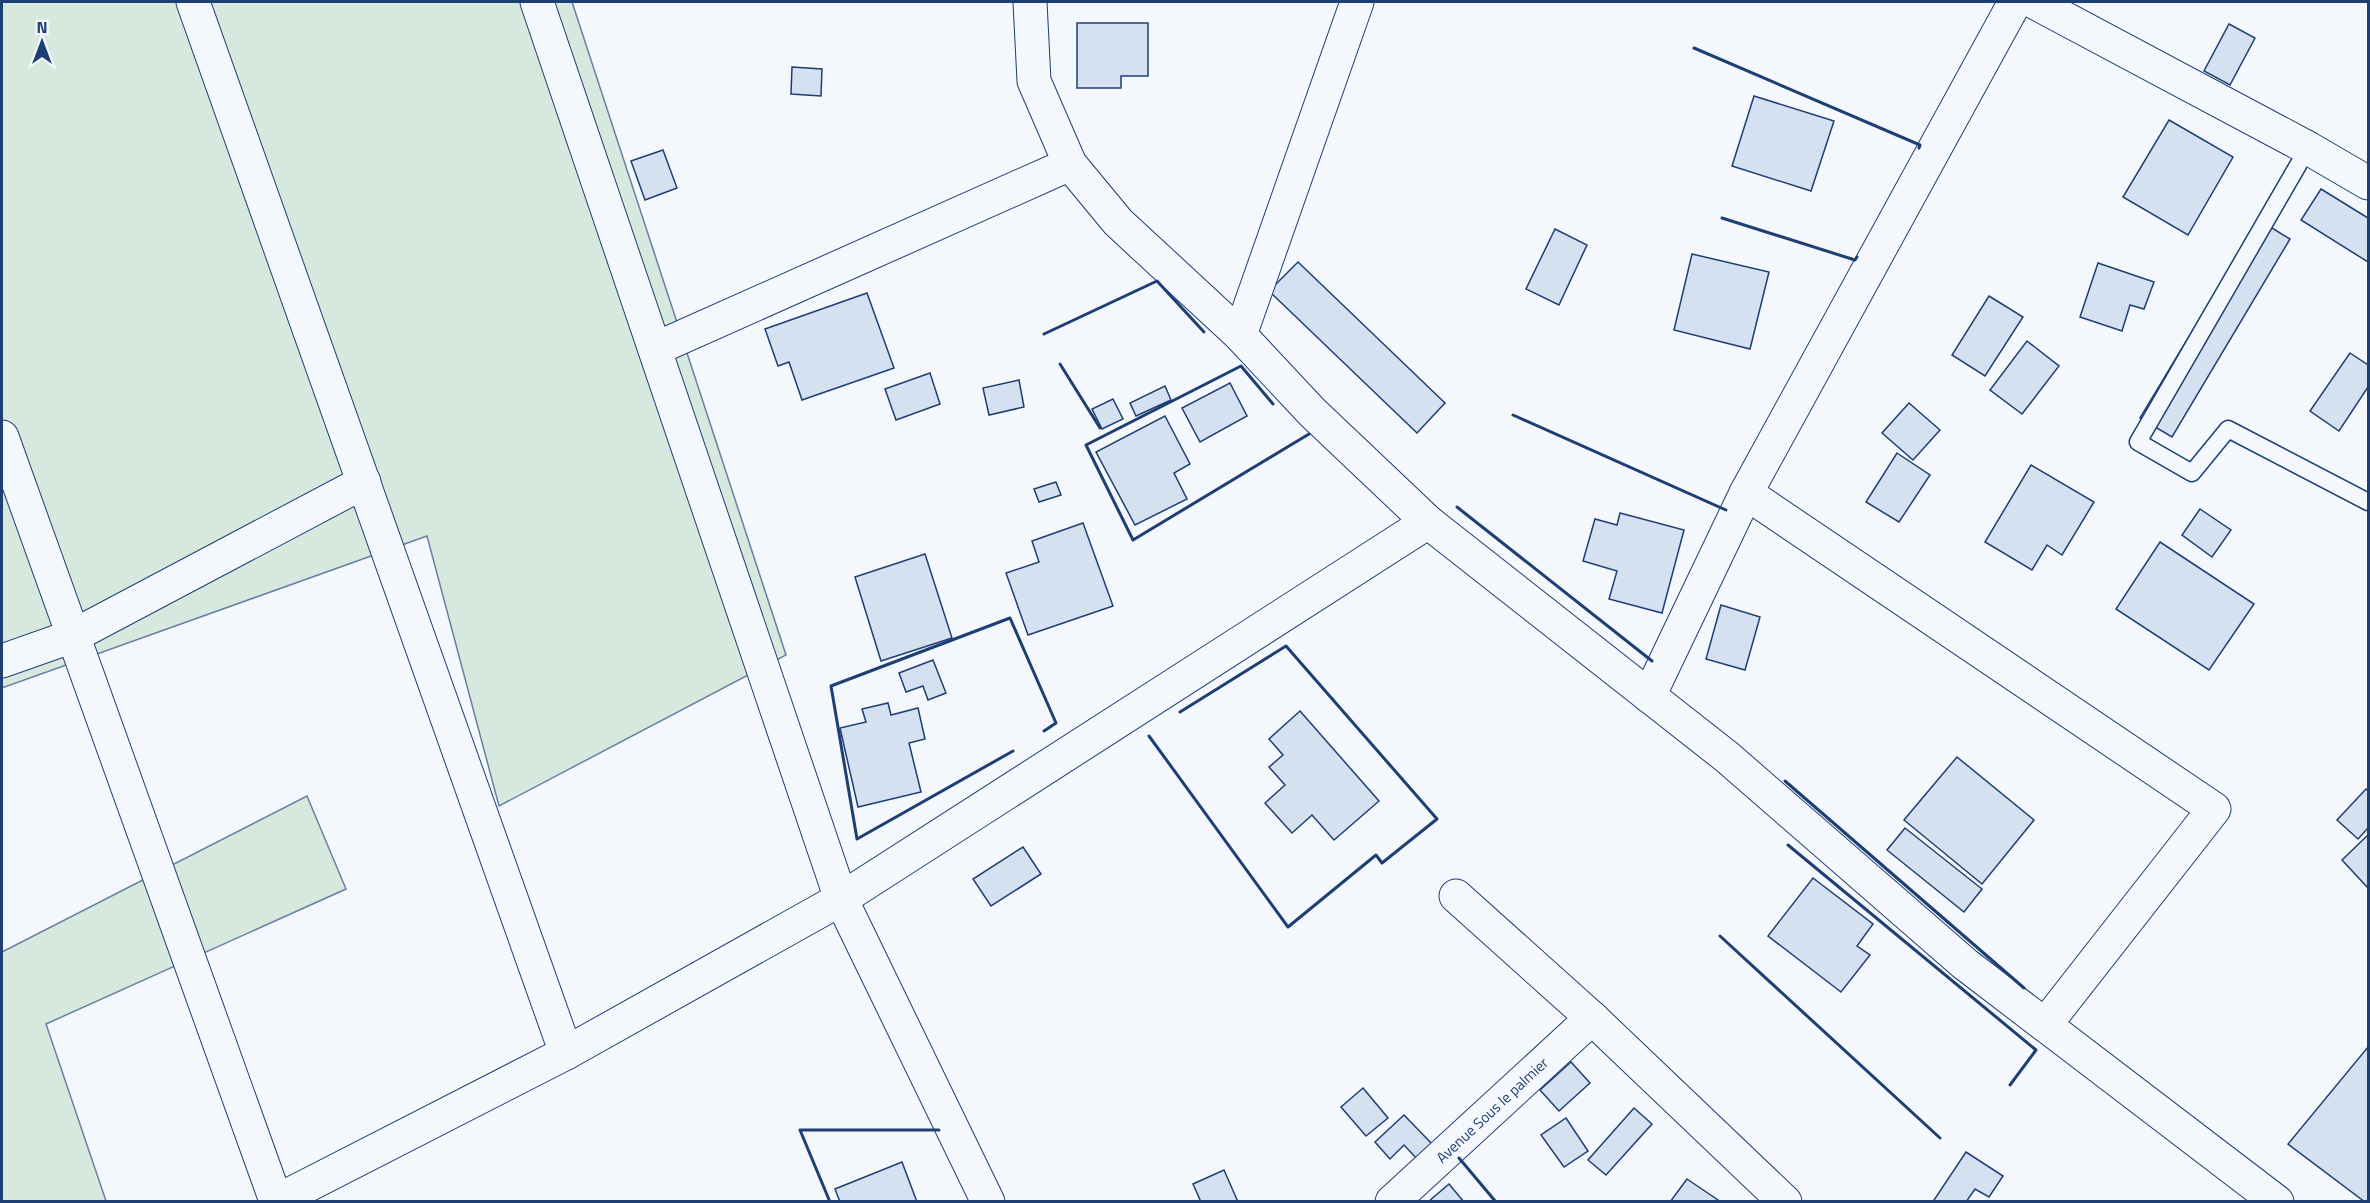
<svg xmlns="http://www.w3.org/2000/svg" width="2370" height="1203" viewBox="0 0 2370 1203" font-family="'Titillium Web',sans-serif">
	<rect width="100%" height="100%" fill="#f4f7fb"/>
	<g fill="#d7e8df" stroke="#687fa3" stroke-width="1.5">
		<polygon points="2,2 572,2 786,655 499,806 427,536 2,688"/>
		<polygon points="307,796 346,889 46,1024 106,1201 2,1202 2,952"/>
	</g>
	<g fill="#d5e0f0" stroke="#1d3f73" stroke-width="1.5">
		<polygon points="1077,23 1148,23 1148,76 1121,76 1121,88 1077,88"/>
		<polygon points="2229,24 2255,38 2230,85 2204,71"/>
		<polygon points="792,67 822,69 821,96 791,94"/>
		<polygon points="1754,96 1834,121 1811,191 1732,166"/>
		<polygon points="2169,120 2233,157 2188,235 2123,197"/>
		<polygon points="663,150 677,188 645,200 631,161"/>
		<polygon points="2321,189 2368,218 2368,262 2301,220"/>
		<polygon points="2259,220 2290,239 2172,437 2140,418"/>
		<polygon points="1555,229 1587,245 1559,305 1526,289"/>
		<polygon points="1692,254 1769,272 1750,349 1674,330"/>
		<polygon points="1298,262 1445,403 1417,433 1269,291"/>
		<polygon points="2098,263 2154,282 2144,309 2130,305 2122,331 2080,317"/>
		<polygon points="867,293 894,368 802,400 789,362 778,366 765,329"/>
		<polygon points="1989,296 2023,317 1985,376 1952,355"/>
		<polygon points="2027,341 2059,366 2022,414 1990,390"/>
		<polygon points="2350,353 2368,365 2368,387 2339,431 2310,411"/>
		<polygon points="930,373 940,404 896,420 885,389"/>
		<polygon points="1019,380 1024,407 989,415 983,388"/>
		<polygon points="1230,383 1247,416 1200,442 1182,408"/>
		<polygon points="1165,386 1171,400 1136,416 1130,403"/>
		<polygon points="1113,399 1123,419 1102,429 1092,409"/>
		<polygon points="1909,403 1940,430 1913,460 1882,433"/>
		<polygon points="1165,416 1190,464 1174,473 1187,499 1135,525 1096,452"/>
		<polygon points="1897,453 1930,475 1899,522 1866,502"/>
		<polygon points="2031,465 2094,502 2062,555 2047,545 2032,570 1985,542"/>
		<polygon points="1056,482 1061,495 1039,502 1034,489"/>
		<polygon points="2200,509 2231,530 2212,557 2182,535"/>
		<polygon points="1620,513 1684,530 1662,613 1609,599 1617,571 1583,561 1595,519 1617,525"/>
		<polygon points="1083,523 1113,606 1028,635 1006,573 1039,562 1032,541"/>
		<polygon points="2160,542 2254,604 2209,670 2116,609"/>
		<polygon points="925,554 952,638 881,661 855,577"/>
		<polygon points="1721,605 1760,617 1745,670 1706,659"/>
		<polygon points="933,660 946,693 928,700 923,686 906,692 899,673"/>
		<polygon points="888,703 891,715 918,708 925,739 909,743 921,792 858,807 840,728 866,722 862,709"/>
		<polygon points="1300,711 1379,801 1334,840 1312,815 1292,833 1265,803 1285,785 1269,767 1283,755 1269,739"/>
		<polygon points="1957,757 2034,820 1982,884 1904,820"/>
		<polygon points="2366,789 2368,791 2368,828 2358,839 2337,820"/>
		<polygon points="1905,828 1982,889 1964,912 1887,850"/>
		<polygon points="2368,835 2368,888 2342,860"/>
		<polygon points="1023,847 1041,874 991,906 973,879"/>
		<polygon points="1813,878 1873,924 1857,946 1870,955 1841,992 1768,936"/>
		<polygon points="2368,1047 2368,1202 2365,1202 2288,1144"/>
		<polygon points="1571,1062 1590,1083 1559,1111 1540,1090"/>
		<polygon points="1363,1088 1388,1118 1366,1136 1341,1107"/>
		<polygon points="1634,1108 1652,1124 1606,1175 1588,1160"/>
		<polygon points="1404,1115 1433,1145 1418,1160 1404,1145 1390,1159 1375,1142"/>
		<polygon points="1566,1118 1588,1151 1564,1167 1541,1135"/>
		<polygon points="1966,1152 2003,1176 1989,1197 1975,1189 1966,1202 1935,1202 1934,1200"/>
		<polygon points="902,1162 917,1202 840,1202 835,1189"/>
		<polygon points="1224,1170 1238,1202 1201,1202 1193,1184"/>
		<polygon points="1687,1179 1718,1200 1717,1202 1670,1202"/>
		<polygon points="1449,1184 1464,1202 1428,1202"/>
	</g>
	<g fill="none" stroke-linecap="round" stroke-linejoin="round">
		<g stroke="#1d3f73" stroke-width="19">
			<polyline id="lane" points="2308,148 2138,442 2192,473 2228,429 2368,502"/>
		</g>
		<g stroke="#1d3f73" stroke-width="35">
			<g id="street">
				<polyline points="193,2 566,1053"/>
				<polyline points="537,2 841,899 988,1202"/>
				<polyline points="1030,2 1034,81 1070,164 1118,222 1240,335 1312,412 1428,522 1727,757 1965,964 2277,1202"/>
				<polyline points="2034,2 2308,148 2368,183"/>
				<polyline points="1240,335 1357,2"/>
				<polyline points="655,349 1070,164"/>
				<polyline points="2,437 276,1201"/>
				<polyline points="1746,493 2214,809 2045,1025"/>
				<polyline points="2,661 73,636 364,482"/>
				<polyline points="1649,696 1746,493 2015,2"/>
				<polyline points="1456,896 1592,1018 1785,1202"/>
				<polyline points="275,1202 566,1053 841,899 1428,522"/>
				<polyline points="1392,1202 1592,1018"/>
			</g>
		</g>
		<use href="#lane" stroke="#f4f7fb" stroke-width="16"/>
		<use href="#street" stroke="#f4f7fb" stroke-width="33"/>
		<g stroke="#1d3f73" stroke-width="3">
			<polyline points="1694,48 1920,145 1919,148"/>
			<polyline points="1722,218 1855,260 1857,257"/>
			<polyline points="1044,334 1157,281 1204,332"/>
			<polyline points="1060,364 1100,428"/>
			<polyline points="1273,404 1241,366 1086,445 1133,540 1309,434"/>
			<polyline points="1513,415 1726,510"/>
			<polyline points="1457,507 1652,661"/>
			<polyline points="1149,736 1288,927 1376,855 1382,863 1437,819 1286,646 1180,712"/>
			<polyline points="1013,751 857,839 831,686 1010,618 1056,723 1044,731"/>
			<polyline points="1785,781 2024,988"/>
			<polyline points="1788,845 2036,1050 2010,1085"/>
			<polyline points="1720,936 1940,1138"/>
			<polyline points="1459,1158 1496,1202"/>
			<polyline points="830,1202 800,1130 939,1130"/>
		</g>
	</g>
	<g text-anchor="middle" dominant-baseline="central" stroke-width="4.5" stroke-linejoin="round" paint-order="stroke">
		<g font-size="15" fill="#1d3f73" stroke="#f4f7fb">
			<text transform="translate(1492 1110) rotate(-43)">Avenue Sous le palmier</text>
		</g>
	</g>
	<rect width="2370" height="1203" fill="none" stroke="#1d3f73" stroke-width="6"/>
	<g transform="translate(42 42)" stroke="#f4f7fb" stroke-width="4.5" paint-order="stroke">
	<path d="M0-4.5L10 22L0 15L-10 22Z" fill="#1d3f73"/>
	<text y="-9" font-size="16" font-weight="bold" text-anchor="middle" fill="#1d3f73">N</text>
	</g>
</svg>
